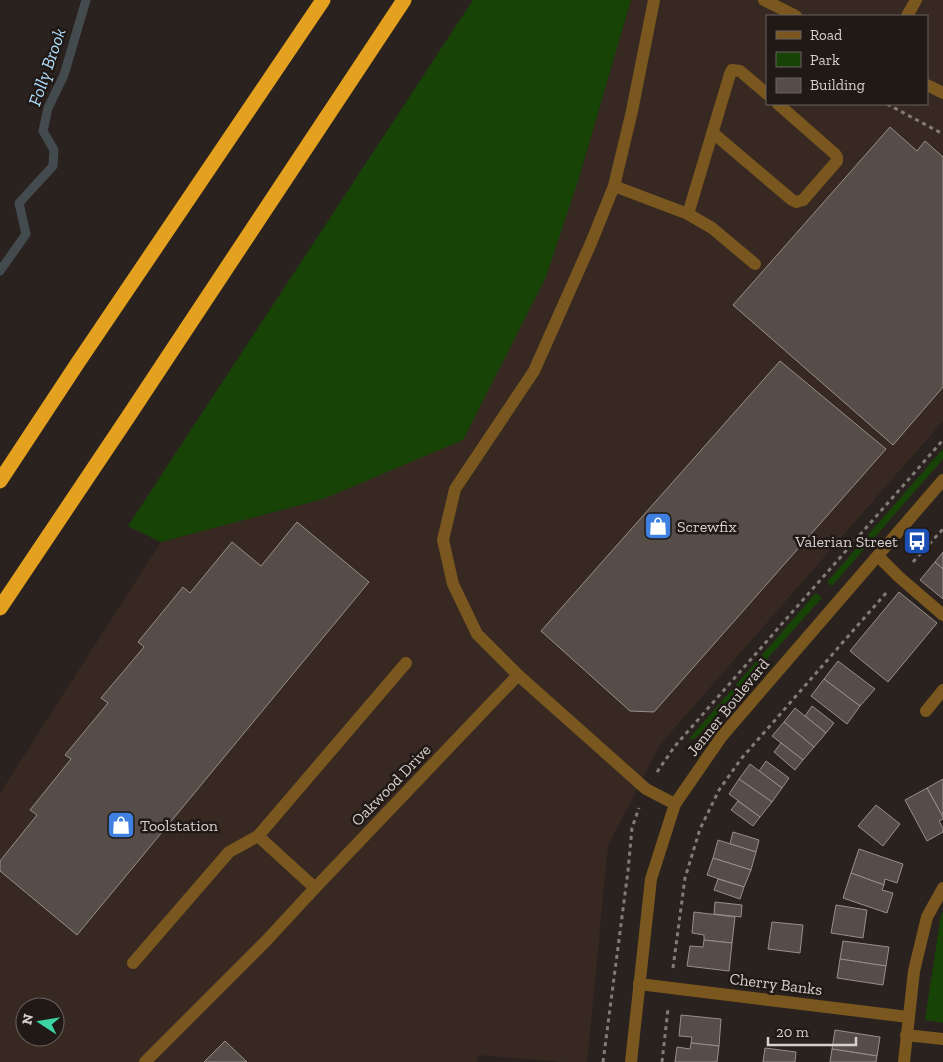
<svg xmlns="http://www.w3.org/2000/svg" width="943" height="1062" viewBox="0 0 943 1062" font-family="'Zilla Slab',serif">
	<rect width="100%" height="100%" fill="#2a221e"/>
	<path fill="#372922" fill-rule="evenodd" d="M631,0H943V421L659,746L608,846L587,1062H563L478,1055L477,1062H0V793L161,542L323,499L578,181ZM767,16H927V104H767ZM25,1007H55V1037H25Z"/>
	<g fill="#174406">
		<polygon points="473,0 631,0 578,181 546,277 463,440 323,499 161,542 128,526"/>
		<polygon points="943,449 943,459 832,586 827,582"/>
		<polygon points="816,593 822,598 696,738 688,740"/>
		<polygon points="943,911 943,1023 925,1020 941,915"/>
	</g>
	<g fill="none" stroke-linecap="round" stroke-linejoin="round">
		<polyline stroke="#444b4f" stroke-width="9" points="0,271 26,234 19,203 53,166 54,150 43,131 48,108 64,75 86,0"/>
	</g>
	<g fill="#564d48" stroke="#988f89">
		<polygon points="890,127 917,151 925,141 943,157 943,387 893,445 733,305"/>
		<polygon points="780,361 886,449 654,712 630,711 541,631"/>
		<polygon points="297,522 369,582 77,935 0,871 0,861 37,815 30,810 71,759 65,755 108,703 101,698 144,647 138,642 183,587 190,593 232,542 261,566"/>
		<polygon points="943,552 943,569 935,562"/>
		<polygon points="935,562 943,569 943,599 920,580"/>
		<polygon points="899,592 937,623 888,682 850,651"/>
		<polygon points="838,661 875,689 860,706 824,679"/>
		<polygon points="824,679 860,706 847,724 811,696"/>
		<polygon points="812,706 834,723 826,733 805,716"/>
		<polygon points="795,708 826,733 814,747 784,722"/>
		<polygon points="784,722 814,747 803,760 772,736"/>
		<polygon points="781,743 803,760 795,770 774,752"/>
		<polygon points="766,761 789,778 782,788 759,771"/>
		<polygon points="750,764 782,788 772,802 739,779"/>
		<polygon points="739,779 772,802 760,817 729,794"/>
		<polygon points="943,779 943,817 927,788"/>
		<polygon points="927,788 943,817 943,819 939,821 943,828 943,832 927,841 905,800"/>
		<polygon points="738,801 760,817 753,826 731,810"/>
		<polygon points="876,805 900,824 883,846 858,826"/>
		<polygon points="733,832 759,840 756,852 730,844"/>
		<polygon points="718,840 756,852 751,870 713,858"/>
		<polygon points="859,849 903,864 897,883 885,879 884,885 851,873"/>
		<polygon points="713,858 751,870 744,887 707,875"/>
		<polygon points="851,873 884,885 882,890 893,893 887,913 843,898"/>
		<polygon points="718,879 744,887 740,899 714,890"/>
		<polygon points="715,902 742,905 741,917 714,914"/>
		<polygon points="836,905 867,910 863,938 831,933"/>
		<polygon points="694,912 735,917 732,943 704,940 704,935 692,933"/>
		<polygon points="772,922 803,925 800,953 768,949"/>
		<polygon points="704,940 732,943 729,971 687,966 690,946 703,947"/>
		<polygon points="843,941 889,947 886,966 840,959"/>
		<polygon points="840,959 886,966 883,985 837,978"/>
		<polygon points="681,1015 721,1019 719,1046 691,1043 692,1037 679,1036"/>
		<polygon points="835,1030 880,1037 877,1056 832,1049"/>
		<polygon points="225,1041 247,1062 204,1062"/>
		<polygon points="691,1043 719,1046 717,1062 675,1062 677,1047 690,1049"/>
		<polygon points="765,1048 796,1052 795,1062 763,1062"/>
		<polygon points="832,1049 877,1056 876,1062 830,1062"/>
	</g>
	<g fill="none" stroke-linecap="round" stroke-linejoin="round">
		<g stroke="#827c79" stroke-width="3" stroke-dasharray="4 4" stroke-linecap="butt">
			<polyline points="887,104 943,134"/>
			<polyline points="913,562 943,529"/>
			<polyline points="657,772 675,746 943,440"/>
			<polyline points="673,968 685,878 700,829 719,790 741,759 886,593"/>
			<polyline points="603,1062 628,871 632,828 639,808"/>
			<polyline points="662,1062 668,1009"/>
		</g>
		<g stroke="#79571f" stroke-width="12">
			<polyline points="764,0 796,16"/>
			<polyline points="907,16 916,0"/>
			<polyline points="927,85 943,93"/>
			<polyline points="713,133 792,200 796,202 803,200 837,161 837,157 835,154 778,104"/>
			<polyline points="614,186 688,214 712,228 755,264"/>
			<polyline points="688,214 730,74 732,70 740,71 767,94"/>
			<polyline points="878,556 899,577 943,615"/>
			<polyline points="518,675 477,634 453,584 443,540 455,489 534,371 591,243 614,186 632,111 654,0"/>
			<polyline points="926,711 943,690"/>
			<polyline points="258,836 406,663"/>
			<polyline points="133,963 229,852 258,836 315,888"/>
			<polyline points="639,984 908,1017"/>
			<polyline points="906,1035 943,1039"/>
			<polyline points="145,1062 266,941 315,888 518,675 646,789 675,804"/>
			<polyline points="631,1062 651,879 675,804 722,736 943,480"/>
			<polyline points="904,1062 914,971 927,917 943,888"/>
		</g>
		<g stroke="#e3a11f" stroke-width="15">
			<polyline points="0,481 77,364 323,0"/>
			<polyline points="0,608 128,417 404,0"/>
		</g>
	</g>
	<defs>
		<g id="shop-square" transform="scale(1.4375)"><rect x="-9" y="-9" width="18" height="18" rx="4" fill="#3f7fe0" stroke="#201915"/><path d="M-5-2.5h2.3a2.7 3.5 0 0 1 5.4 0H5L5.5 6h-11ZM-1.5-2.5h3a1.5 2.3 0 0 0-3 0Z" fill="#fff"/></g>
		<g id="bus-square" transform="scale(1.4375)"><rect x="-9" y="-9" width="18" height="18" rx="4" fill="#1a4fb4" stroke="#201915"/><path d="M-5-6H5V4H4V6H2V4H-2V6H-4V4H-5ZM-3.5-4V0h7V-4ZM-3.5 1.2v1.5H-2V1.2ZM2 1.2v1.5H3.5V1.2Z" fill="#fff"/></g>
	</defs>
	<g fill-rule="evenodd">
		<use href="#shop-square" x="658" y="526"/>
		<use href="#bus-square" x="917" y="541"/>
		<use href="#shop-square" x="121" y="825"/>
	</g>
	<g text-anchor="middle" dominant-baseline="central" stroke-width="5" stroke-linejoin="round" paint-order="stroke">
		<g font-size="16" fill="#d6d1ce" stroke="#201915" text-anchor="start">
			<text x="677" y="526">Screwfix</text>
			<text x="898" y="541" text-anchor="end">Valerian Street</text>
			<text x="140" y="825">Toolstation</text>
		</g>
		<g font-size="16" fill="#d6d1ce" stroke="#201915">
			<text transform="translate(728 707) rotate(-51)">Jenner Boulevard</text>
			<text transform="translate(391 785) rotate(-46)">Oakwood Drive</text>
			<text transform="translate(776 984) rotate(7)">Cherry Banks</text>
		</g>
		<g font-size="18" font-style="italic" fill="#b2dffe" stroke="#201915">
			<text transform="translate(47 67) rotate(-71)">Folly Brook</text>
		</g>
	</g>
	<rect x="766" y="15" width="162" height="90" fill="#201915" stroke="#69635f"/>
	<rect x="776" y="31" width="25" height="8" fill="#79571f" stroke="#69635f"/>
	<text x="810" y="40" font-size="15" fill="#d6d1ce">Road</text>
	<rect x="776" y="52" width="25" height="15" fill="#174406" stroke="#69635f"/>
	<text x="810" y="65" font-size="15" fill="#d6d1ce">Park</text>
	<rect x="776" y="78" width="25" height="15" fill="#564d48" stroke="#69635f"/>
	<text x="810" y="90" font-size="15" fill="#d6d1ce">Building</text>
	<g transform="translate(40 1022) rotate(282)"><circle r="24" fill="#201915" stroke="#69635f"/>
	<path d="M0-4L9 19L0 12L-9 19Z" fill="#3cd4a3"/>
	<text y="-8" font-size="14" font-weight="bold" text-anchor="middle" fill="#d6d1ce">N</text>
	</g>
	<path d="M768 1037v8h88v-8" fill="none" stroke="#d6d1ce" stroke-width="2.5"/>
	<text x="776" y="1037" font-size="15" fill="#d6d1ce" stroke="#201915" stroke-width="4" paint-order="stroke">20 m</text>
</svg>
